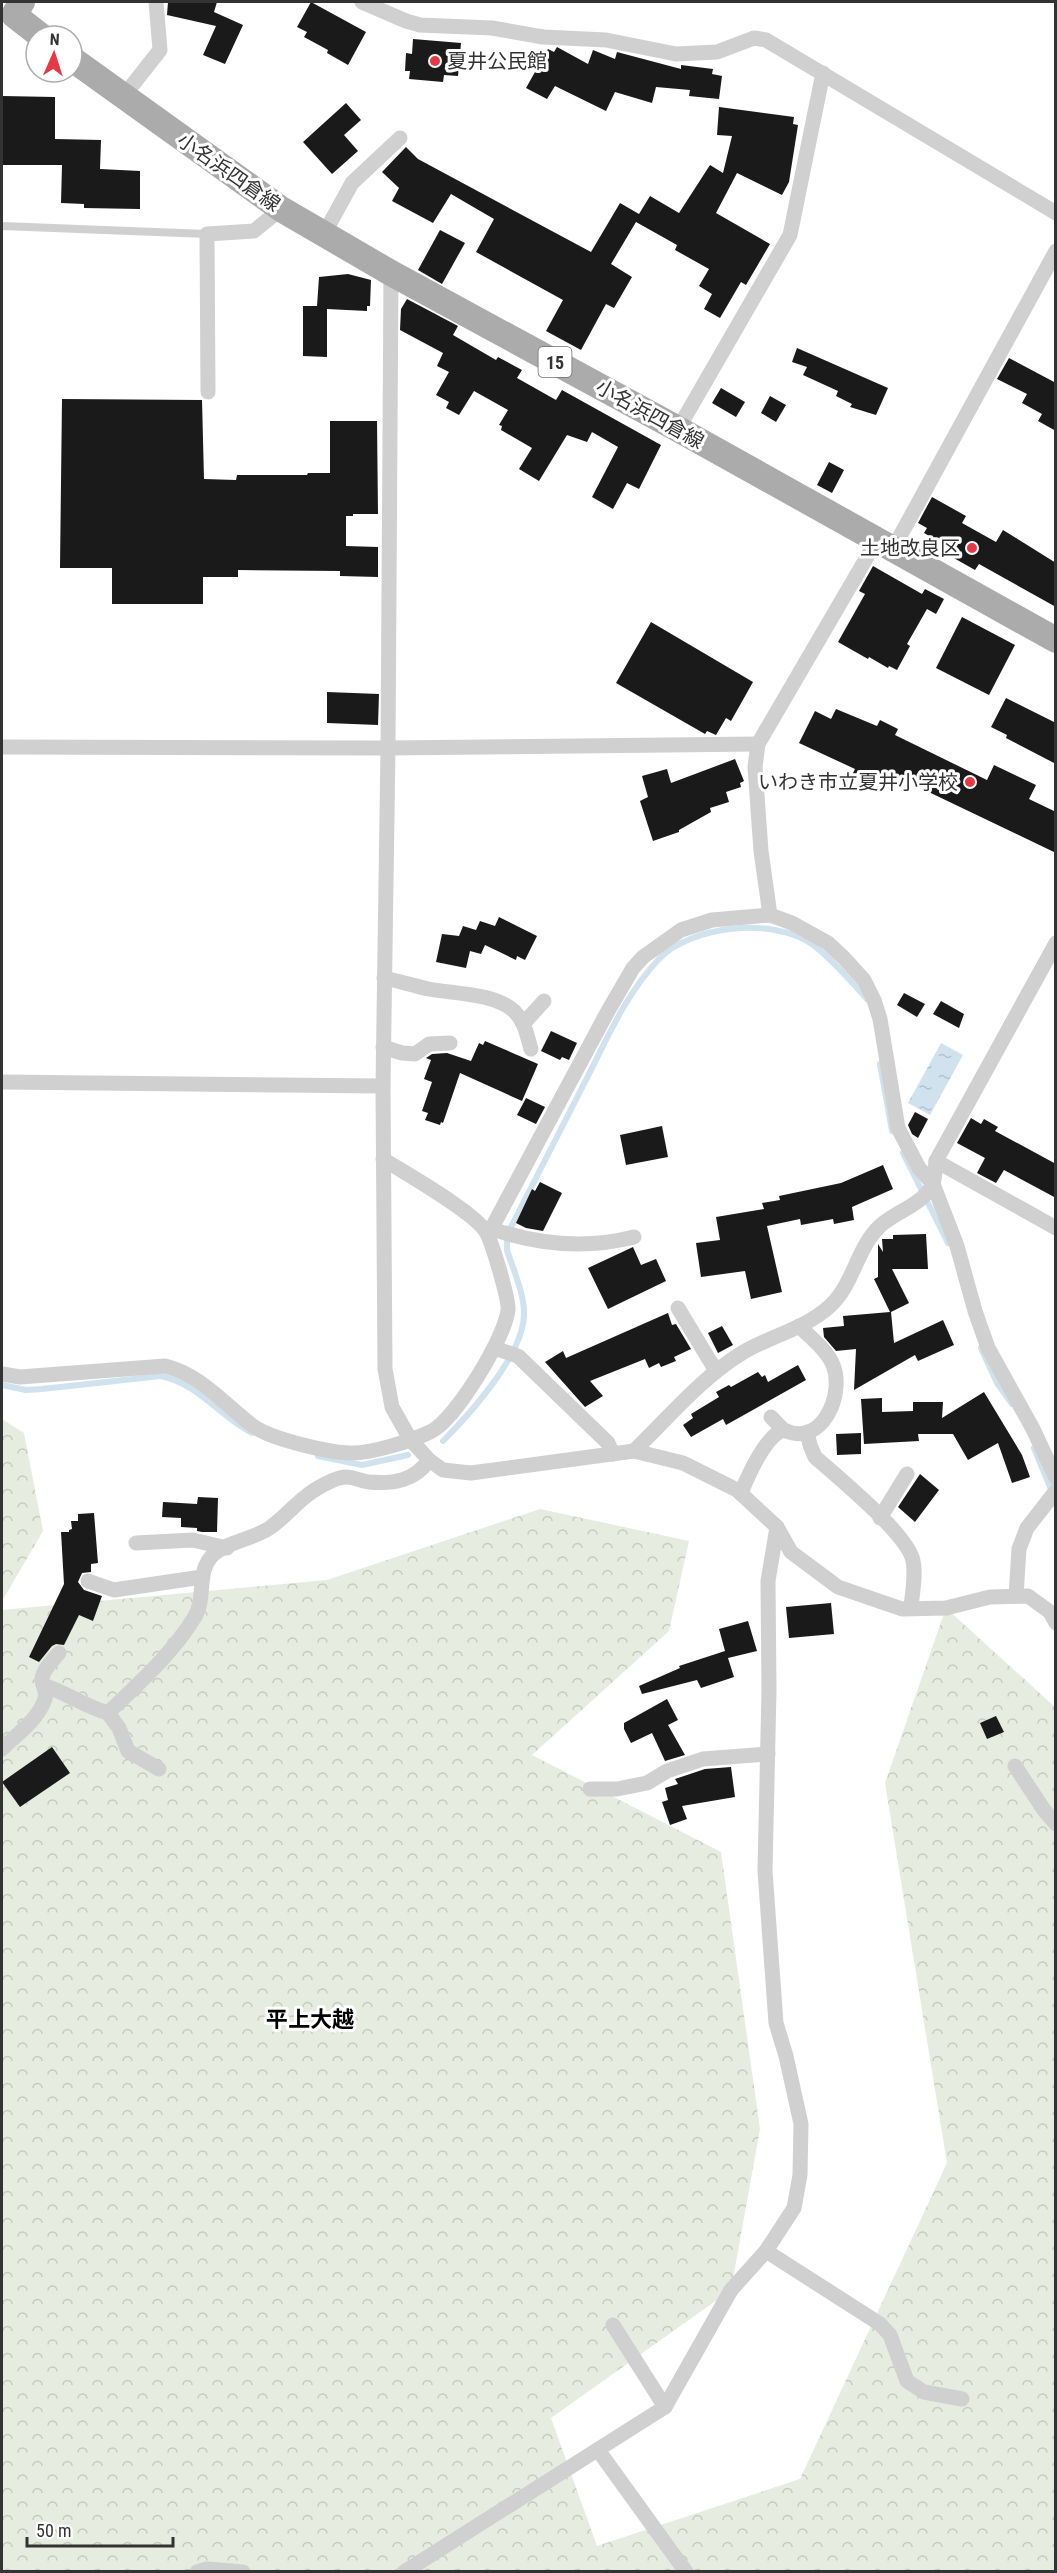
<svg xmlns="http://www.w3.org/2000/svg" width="1057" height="2573" viewBox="0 0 1057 2573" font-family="'Roboto Condensed','Noto Sans JP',sans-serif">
	<defs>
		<pattern id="forest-crowns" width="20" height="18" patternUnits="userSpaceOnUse" patternTransform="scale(1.5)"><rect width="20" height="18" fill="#e6ecdf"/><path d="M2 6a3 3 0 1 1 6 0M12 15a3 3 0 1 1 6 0" fill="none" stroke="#c6cbc0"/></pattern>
		<pattern id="water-ripples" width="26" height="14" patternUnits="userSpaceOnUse" patternTransform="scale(1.5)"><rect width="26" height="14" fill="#cfe2ee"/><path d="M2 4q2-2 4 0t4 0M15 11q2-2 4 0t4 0" fill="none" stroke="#b2c2cd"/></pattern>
	</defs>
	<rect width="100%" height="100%" fill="#fff"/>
	<g fill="url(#forest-crowns)">
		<polygon points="2,1419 24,1433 43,1531 2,1601"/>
		<polygon points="540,1509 689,1541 669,1631 532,1755 721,1852 760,2129 731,2290 551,2418 597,2546 800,2479 947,2163 885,1783 946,1608 1055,1707 1055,2571 2,2572 2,1610 327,1580"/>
	</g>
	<polygon fill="url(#water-ripples)" points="941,1043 963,1055 930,1115 908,1103"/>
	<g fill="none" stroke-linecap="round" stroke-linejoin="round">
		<g stroke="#cfe2ee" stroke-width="6">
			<polyline points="880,1064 892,1131"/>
			<polyline points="903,1153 948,1243"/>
			<polyline points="981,1348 997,1383 1012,1404"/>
			<path d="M2,1385L26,1390L42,1389L161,1376C199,1384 219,1416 252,1433"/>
			<path d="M443,1441C470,1414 525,1353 524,1313C524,1293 513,1269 507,1250V1239L511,1227C536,1177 562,1127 588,1076C608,1036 627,993 658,960C690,925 773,917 812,944C832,959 851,981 867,999"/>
			<polyline points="1034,1448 1053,1494"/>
			<polyline points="318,1456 362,1465 408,1455"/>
		</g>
	</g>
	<g fill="#1a1a1a">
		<polygon points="168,2 217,2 214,12 243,25 225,64 203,55 216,26 167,15"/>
		<polygon points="311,2 366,32 348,65 327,53 328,50 304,37 307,32 297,27"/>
		<polygon points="413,39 461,43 458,76 444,75 443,82 409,79 410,71 405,71 406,53 412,54"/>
		<polygon points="557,47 588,64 593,50 615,59 617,52 681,69 681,65 713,69 712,74 722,76 719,99 689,96 690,90 656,87 652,103 615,92 606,111 555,86 547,99 526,88 548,49 554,52"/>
		<polygon points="2,96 55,97 55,139 101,140 100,169 140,171 140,209 84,208 84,204 61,203 62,165 2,165"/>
		<polygon points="346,103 361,120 344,135 358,151 332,174 303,142"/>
		<polygon points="719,107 794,117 793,124 798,125 789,182 782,195 737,173 716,213 770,244 746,285 741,282 720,318 704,309 712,294 699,286 709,269 675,250 677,245 636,222 611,264 632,277 614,308 606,304 581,350 546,331 563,300 476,252 494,219 451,194 433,223 392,201 399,188 382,172 406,147 418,159 591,252 620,203 639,214 650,196 679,213 710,165 723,173 732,136 717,135"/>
		<polygon points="440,230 465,243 442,284 418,270"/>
		<polygon points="348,274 371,280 370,306 367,306 367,311 327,309 327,357 303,356 303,306 317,306 319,277"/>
		<polygon points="407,299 458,326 453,335 496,360 498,357 522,370 517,378 556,400 562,390 661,445 639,489 627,483 613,509 592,497 618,447 592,432 587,442 567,435 539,481 519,469 532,448 501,430 502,426 499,425 508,410 474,391 459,415 446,408 449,402 436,395 449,372 437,366 443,353 400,330 401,309"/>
		<polygon points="797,348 888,388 876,415 850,407 852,404 836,396 838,391 803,375 807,367 792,362"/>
		<polygon points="1009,358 1056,383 1056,431 1038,421 1042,414 1022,403 1027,394 997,379"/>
		<polygon points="721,388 745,402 736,417 712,403"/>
		<polygon points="770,396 786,405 776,422 761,413"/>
		<polygon points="62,399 202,400 204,479 236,480 237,475 307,475 308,473 330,473 330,421 377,421 378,514 353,514 353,516 346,516 346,546 378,547 378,577 340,576 340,571 238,570 238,577 203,577 203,604 112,604 112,568 60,568"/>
		<polygon points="829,462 844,470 832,493 817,485"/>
		<polygon points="932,497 966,516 962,523 996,542 1003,530 1056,563 1056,607 979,564 975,570 952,557 955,551 924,533 927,528 918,523"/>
		<polygon points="873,566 922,594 925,589 944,599 936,614 927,609 907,644 910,646 897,670 889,666 888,668 869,657 868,659 838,642 865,594 859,591"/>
		<polygon points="962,617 1015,645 989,695 936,668"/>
		<polygon points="651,622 753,682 731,721 726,718 716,735 707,731 705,734 616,683"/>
		<polygon points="327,692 379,694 378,725 327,723"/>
		<polygon points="1006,698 1056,723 1056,764 1006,738 1007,735 991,727"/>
		<polygon points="836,709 877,726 880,720 898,729 895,735 987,780 994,765 1036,785 1029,799 1056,812 1056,853 889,773 882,789 852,775 855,769 799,743 815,711 831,719"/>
		<polygon points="735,759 744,781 740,783 741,787 726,792 729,802 710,808 711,812 679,830 679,832 653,841 640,801 648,797 642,776 667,769 671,783"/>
		<polygon points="499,917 537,936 525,960 517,956 516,960 485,945 481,954 470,951 466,968 436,962 442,934 459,936 463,926 476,930 480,921 495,926"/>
		<polygon points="904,993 925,1004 917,1017 897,1005"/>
		<polygon points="941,1001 964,1014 959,1028 933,1014"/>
		<polygon points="551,1031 577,1043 569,1060 562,1057 560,1060 541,1051"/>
		<polygon points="485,1041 538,1064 522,1101 460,1073 443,1123 441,1122 440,1125 425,1120 428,1113 422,1111 432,1082 424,1079 431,1060 426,1058 432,1054 447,1053 471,1061 479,1043 483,1045"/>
		<polygon points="526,1098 545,1107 536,1124 517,1115"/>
		<polygon points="915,1112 928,1119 918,1138 912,1134 908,1125"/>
		<polygon points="971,1118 981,1124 984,1119 998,1127 995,1131 1056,1164 1056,1198 1004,1170 996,1183 977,1173 985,1158 957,1143"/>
		<polygon points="662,1126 668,1157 626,1165 620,1135"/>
		<polygon points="883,1165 893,1189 852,1207 854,1220 834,1224 833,1219 801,1225 800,1219 767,1226 782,1292 751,1299 745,1271 701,1277 696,1243 720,1240 716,1217 764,1209 762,1203 780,1200 779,1196 841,1183"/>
		<polygon points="540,1182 562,1193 543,1231 526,1228 516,1223 532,1189 535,1191"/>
		<polygon points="926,1234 928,1269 892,1269 909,1303 891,1312 894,1343 943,1320 954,1345 918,1361 915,1355 854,1390 856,1349 836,1351 824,1337 823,1328 844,1326 843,1316 890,1312 874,1279 878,1277 878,1244 883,1252 882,1239 893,1239 893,1235"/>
		<polygon points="633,1247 641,1265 656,1259 666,1281 608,1309 588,1268"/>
		<polygon points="668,1313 672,1325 676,1324 691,1349 674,1357 676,1361 661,1367 659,1363 649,1368 645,1359 590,1381 603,1396 585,1407 545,1362 563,1351 566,1358"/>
		<polygon points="722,1326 733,1345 718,1353 708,1333"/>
		<polygon points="798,1365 806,1380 726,1425 723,1419 691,1437 683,1425 693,1418 691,1414 719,1397 716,1392 729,1385 731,1387 758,1372 762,1377 765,1375 768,1382"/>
		<polygon points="984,1392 1022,1455 1030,1477 1012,1483 998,1443 968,1460 953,1434 918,1434 919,1441 864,1444 861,1399 882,1398 882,1412 913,1411 913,1402 943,1402 942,1418"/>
		<polygon points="861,1433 861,1454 837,1455 836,1434"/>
		<polygon points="920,1474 939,1490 915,1522 898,1507"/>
		<polygon points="198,1497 218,1498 217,1532 202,1532 197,1531 197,1528 181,1527 181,1518 162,1517 163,1502 197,1504"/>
		<polygon points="94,1513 98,1563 91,1564 91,1572 82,1573 78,1582 84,1590 102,1596 93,1621 79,1615 64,1645 56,1644 52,1646 39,1662 29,1657 64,1584 61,1532 69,1532 69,1530 72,1529 71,1521 78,1521 78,1514"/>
		<polygon points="831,1603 834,1634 789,1638 786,1607"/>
		<polygon points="748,1621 757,1651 728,1658 734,1677 701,1688 697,1680 642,1694 639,1686 680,1668 679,1666 725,1651 719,1629"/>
		<polygon points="667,1699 678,1720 668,1725 685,1755 665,1761 652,1733 631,1743 624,1729 624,1723"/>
		<polygon points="996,1716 1004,1732 987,1739 980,1723"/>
		<polygon points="52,1747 70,1773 20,1807 2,1782"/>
		<polygon points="731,1767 735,1797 682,1806 687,1819 670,1825 662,1802 668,1800 665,1788 678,1784 675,1779 705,1769"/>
	</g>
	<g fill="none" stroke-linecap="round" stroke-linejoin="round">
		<polyline stroke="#d0d0d0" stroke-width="8" points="2,226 207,234"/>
		<g stroke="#d0d0d0" stroke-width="15">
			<polyline points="362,2 406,21 420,25 492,28 543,37 606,40 676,54 717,52 754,38 766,40 1056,213"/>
			<polyline points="123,97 160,50 156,2"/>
			<polyline points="324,234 352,183 400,138"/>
			<polyline points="208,392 207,234 254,231 281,209"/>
			<polyline points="678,429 790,235 823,73"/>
			<polyline points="893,549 1056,251"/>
			<polyline points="2,747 388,748 391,273"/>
			<polyline points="770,915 761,851 755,767 758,744 877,540"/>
			<path d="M384,978C399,981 414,986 429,989C455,994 494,993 514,1011C525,1021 527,1036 531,1049"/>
			<polyline points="524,1023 544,1001"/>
			<polyline points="383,1047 402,1053 415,1054 429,1044 450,1043"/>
			<polyline points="2,1082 383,1086 385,1369 392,1407 410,1439 429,1460 443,1470 471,1473 634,1451 683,1463 737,1490 777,1527 791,1552 838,1587 902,1609 946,1608 990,1597 1028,1596 1050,1612 1056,1623"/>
			<polyline points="383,1086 388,748 758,744"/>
			<polyline points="936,1161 1056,1228"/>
			<path d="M492,1229C537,1244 587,1249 634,1237"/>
			<polyline points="488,1235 608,1011 633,968 643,957 681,930 712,920 770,915 792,923 828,943 844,958 864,980 874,1000 880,1019 898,1128 919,1168 933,1184 957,1246 975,1311 988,1348 1033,1429 1056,1478"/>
			<polyline points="678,1308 716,1371"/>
			<polyline points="494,1348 518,1356 608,1443 613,1454"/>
			<path d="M2,1374L20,1377L165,1366C200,1374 225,1405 253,1426C271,1439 326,1452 349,1453C370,1454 412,1441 432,1431C456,1418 505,1338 508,1310C509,1299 492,1242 486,1232C476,1213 405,1173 383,1159"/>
			<path d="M771,1417C775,1421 780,1427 784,1430C822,1448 845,1394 833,1365C827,1350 810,1337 799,1326"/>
			<path d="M807,1432L810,1445L815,1457C839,1478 902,1530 912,1557C917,1572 912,1593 911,1608"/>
			<path d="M634,1451C668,1418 701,1378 742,1353C770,1336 805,1329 830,1306C854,1284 856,1249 880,1226C895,1212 924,1204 933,1184C935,1178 935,1168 936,1161L1056,943"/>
			<path d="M741,1493C748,1476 765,1437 783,1430"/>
			<polyline points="880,1518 907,1474"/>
			<polyline points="136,1543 193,1540 227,1548"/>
			<polyline points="88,1581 114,1590 202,1577"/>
			<polyline points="1016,1596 1019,1549 1027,1528 1056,1491"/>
			<path d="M45,1686C67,1693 86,1707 108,1713C138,1684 172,1654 194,1618C207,1599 195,1571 214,1554C228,1542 252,1539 268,1529C285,1518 296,1502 313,1491C321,1486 336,1477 346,1477C354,1477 361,1481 369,1482C393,1484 415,1481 429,1460"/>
			<polyline points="108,1713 119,1728 128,1751 159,1769"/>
			<path d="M2,1749C17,1734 38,1720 45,1699C47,1691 43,1687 42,1681C41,1671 54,1659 59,1653"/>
			<polyline points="1015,1766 1044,1810 1056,1824"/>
			<polyline points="590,1789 617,1789 647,1783 667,1771 703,1759 768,1754"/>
			<polyline points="766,2251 880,2324 890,2335 907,2381 924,2392 962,2399"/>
			<polyline points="613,2325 665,2407"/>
			<polyline points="598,2450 686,2572"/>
			<polyline points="197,2572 207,2569 243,2572"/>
			<polyline points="404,2572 665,2407 731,2290 766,2251 794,2208 800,2175 801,2124 786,2056 776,2023 765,1871 769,1690 768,1581 777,1527"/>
		</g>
		<g stroke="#ababab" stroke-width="26">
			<polyline points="22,2 14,15 41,36"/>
			<polyline points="72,59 281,209 391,273 678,429 1056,640"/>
		</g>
	</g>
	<g fill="#e63946" stroke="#fff" stroke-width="2">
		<circle cx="435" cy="61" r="6"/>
		<circle cx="972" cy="548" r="6"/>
		<circle cx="970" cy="782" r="6"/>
	</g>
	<g text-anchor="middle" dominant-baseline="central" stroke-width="6" stroke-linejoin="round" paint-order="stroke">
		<rect fill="#fff" stroke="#707070" stroke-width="1.5" x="538.5" y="347" width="33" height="30" rx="4.5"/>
		<g font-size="18" font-weight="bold" fill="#333">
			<text x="555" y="362">15</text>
		</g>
		<g font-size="20" fill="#333" stroke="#fff" text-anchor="end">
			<text x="447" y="61" text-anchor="start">夏井公民館</text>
			<text x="960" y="548">土地改良区</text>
			<text x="958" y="782">いわき市立夏井小学校</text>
		</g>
		<g font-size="20" fill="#333" stroke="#fff">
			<text transform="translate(229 172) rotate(35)">小名浜四倉線</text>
			<text transform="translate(650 414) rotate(29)">小名浜四倉線</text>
		</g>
		<g font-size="22" font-weight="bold" fill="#000" stroke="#fff">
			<text x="310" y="2019">平上大越</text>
		</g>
	</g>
	<rect width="1057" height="2573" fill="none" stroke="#333333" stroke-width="6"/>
	<g transform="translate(54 54) rotate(3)"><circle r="28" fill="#ffffff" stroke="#adadad" stroke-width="1.5"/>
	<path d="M0-4.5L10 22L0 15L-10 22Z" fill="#e63946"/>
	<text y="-9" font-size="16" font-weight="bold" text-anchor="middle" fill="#333333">N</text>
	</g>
	<path d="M27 2537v9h146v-9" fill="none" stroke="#333333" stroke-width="3"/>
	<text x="36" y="2537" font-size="18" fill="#333333" stroke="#ffffff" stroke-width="4.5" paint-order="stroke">50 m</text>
</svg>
